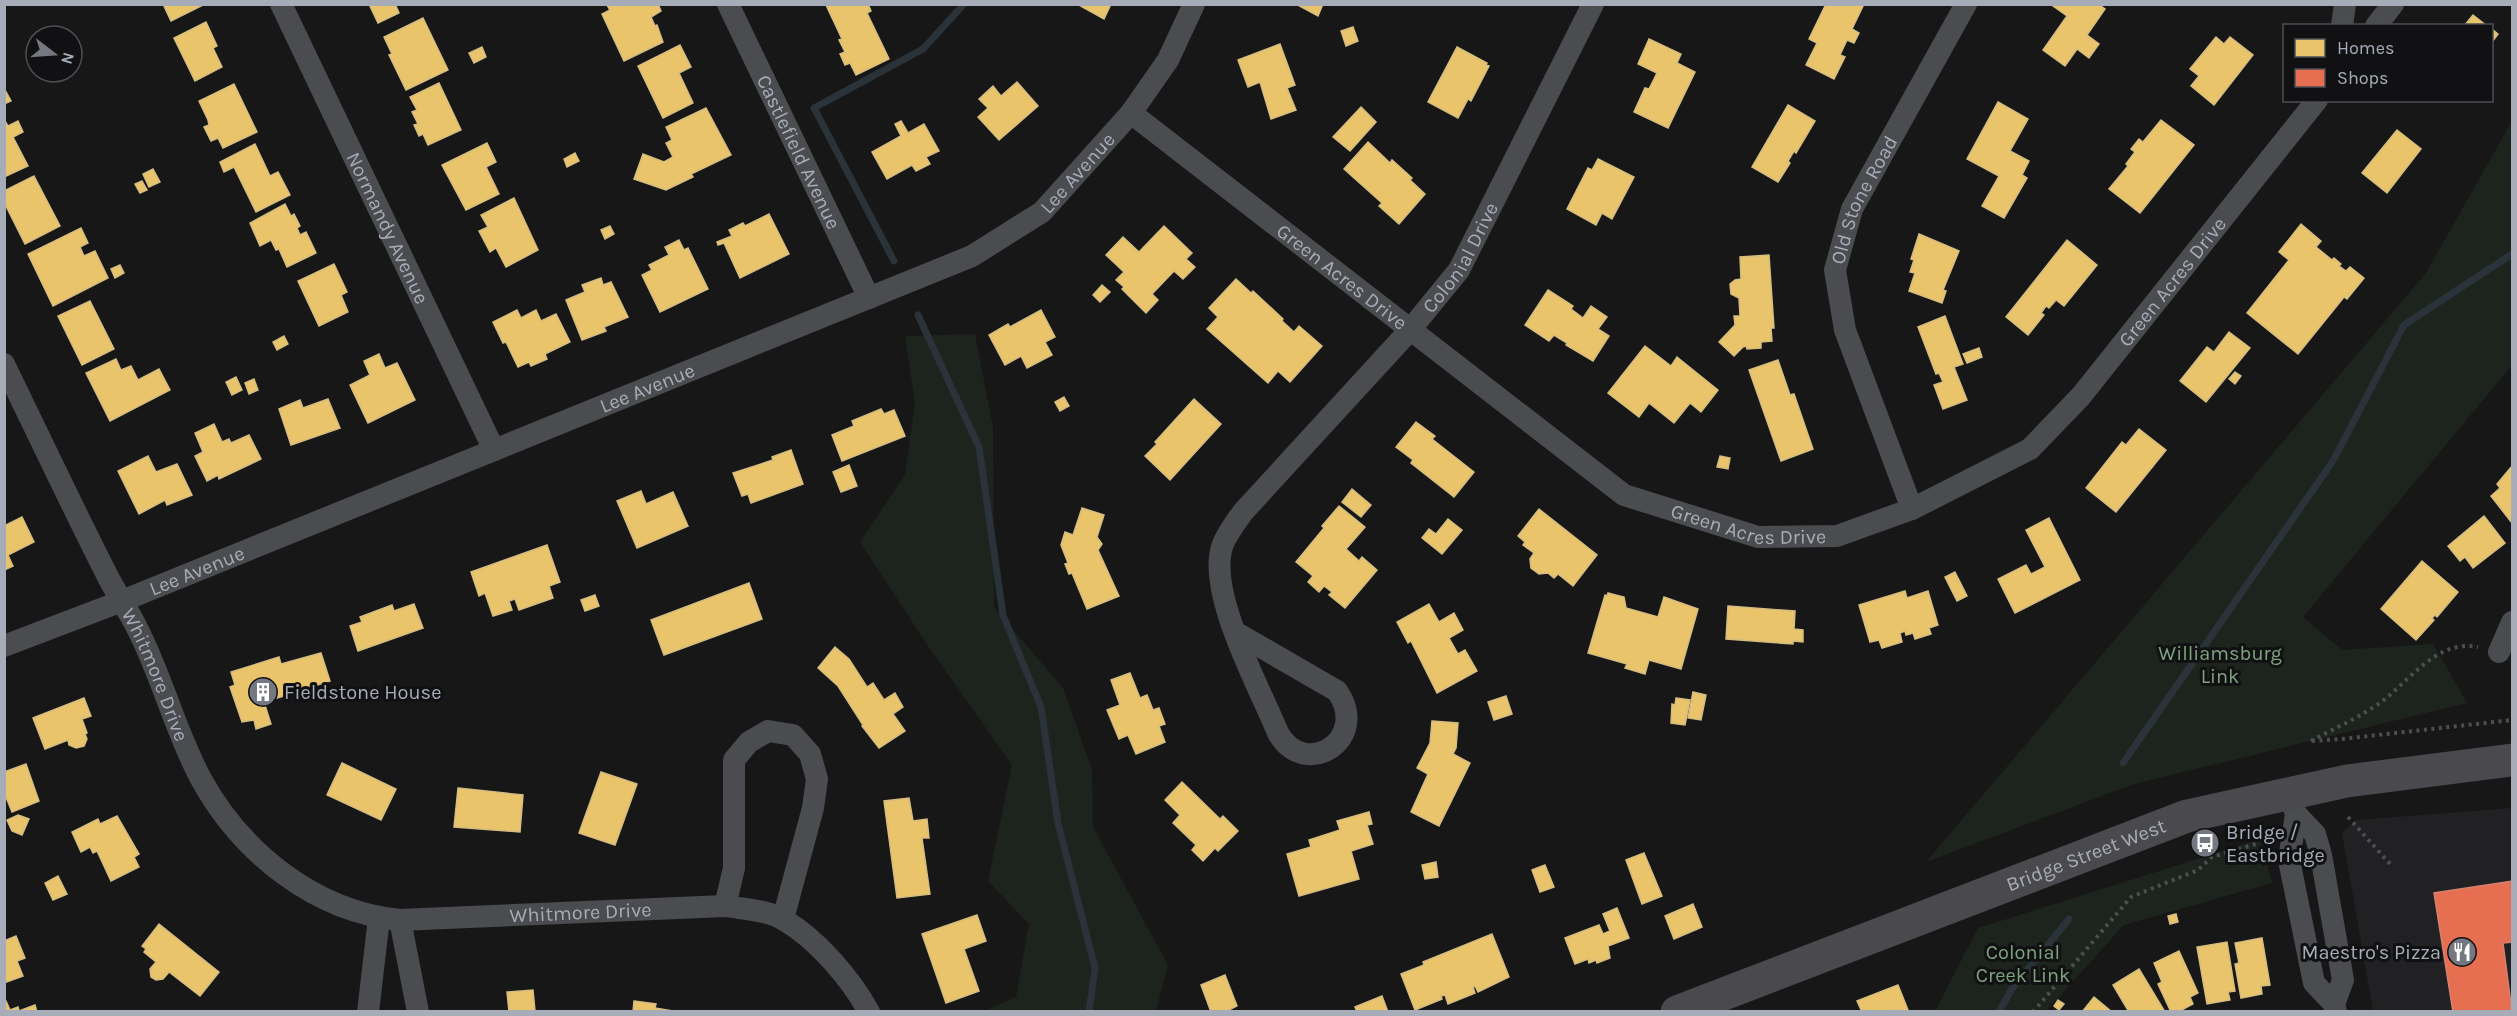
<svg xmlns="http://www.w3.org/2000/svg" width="2517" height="1016" viewBox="0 0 2517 1016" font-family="Karla,sans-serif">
	<rect width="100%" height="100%" fill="#171717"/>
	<polygon fill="#212123" points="2512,808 2512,1011 2373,1011 2342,833 2356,820"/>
	<g fill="#1d241d">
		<polygon points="2512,121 2512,365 2303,617 2342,650 2433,644 2467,703 2134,784 1926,862 2426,273"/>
		<polygon points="975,334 993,427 994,607 1063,688 1092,770 1093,827 1168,965 1156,1011 985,1011 1016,997 1029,924 988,881 1012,765 926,643 860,542 905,475 915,404 905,336"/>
		<polygon points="2261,839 2272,883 2124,925 2046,1011 1935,1011 1978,928"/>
	</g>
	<g fill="#e9c46a" stroke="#d5bd81" stroke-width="1.5">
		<polygon points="163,4 203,4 203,5 171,21"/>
		<polygon points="369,4 395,4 399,13 378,23"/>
		<polygon points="658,4 661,11 651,17 655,26 657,25 663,42 624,61 602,14 610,10 607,5"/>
		<polygon points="868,4 871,11 867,13 889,59 856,75 850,63 845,65 840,54 845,52 839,40 842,39 826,5"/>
		<polygon points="1077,4 1111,4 1104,19"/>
		<polygon points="1296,4 1323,4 1318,16"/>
		<polygon points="1826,4 1864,4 1852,29 1859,33 1854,43 1847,40 1840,55 1845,57 1834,79 1806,65 1817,43 1809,39"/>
		<polygon points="2055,4 2098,4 2105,9 2087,35 2099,44 2089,58 2077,49 2065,66 2043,50 2067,16 2053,6"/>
		<polygon points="2473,15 2487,26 2464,26"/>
		<polygon points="423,18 448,70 406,90 389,55 392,54 384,37"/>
		<polygon points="206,22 217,46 213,48 222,67 195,81 174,38"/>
		<polygon points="1353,27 1358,41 1346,46 1341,31"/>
		<polygon points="2492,29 2498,34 2492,42"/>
		<polygon points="2216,37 2224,44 2230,37 2253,55 2214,105 2191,86 2199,76 2190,69"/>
		<polygon points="1649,39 1681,54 1677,63 1695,72 1668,128 1634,112 1645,88 1649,89 1657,73 1638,64"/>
		<polygon points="1280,44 1295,85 1287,88 1296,110 1271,119 1260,82 1248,87 1238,60"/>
		<polygon points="680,45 691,67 679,73 693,103 663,118 638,66"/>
		<polygon points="482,47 486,57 474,63 469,53"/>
		<polygon points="1457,47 1487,63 1486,65 1489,66 1471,101 1468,99 1458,118 1428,102"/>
		<polygon points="1017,82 1038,106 999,140 978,117 988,108 979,99 993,86 1001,96"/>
		<polygon points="439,83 461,130 428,145 423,134 419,136 414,125 418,124 412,112 417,110 410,97"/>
		<polygon points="234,84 257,132 223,148 218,138 211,141 204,127 209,125 208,120 199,101"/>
		<polygon points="4,88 11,101 4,104"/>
		<polygon points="1998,102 2028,119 2010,151 2029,161 2022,175 2027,178 2004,218 1982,206 1999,176 1967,159"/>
		<polygon points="1788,105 1815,121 1796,153 1794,151 1788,161 1790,163 1778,182 1752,167"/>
		<polygon points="1361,107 1376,122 1350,151 1333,137"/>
		<polygon points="706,108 731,155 691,174 693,177 666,190 634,179 643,154 664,162 673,157 666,143 672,140 666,127"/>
		<polygon points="4,119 8,126 18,121 23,132 13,137 28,166 4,177"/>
		<polygon points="2161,120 2194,145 2140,213 2109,189 2128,166 2126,164 2135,152 2131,149 2139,139 2143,142"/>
		<polygon points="901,121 908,133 924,124 939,151 926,157 930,164 916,171 912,165 887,179 872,152 901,136 895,124"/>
		<polygon points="2397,130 2421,149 2387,193 2362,173"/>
		<polygon points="1368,142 1390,163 1392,160 1412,178 1410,180 1425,194 1399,224 1379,206 1382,203 1344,169"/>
		<polygon points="487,143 496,162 486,167 499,194 466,210 442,165"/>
		<polygon points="255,144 270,176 278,172 290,195 256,212 234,167 224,172 220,162"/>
		<polygon points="575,153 579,161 567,167 564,159"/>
		<polygon points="1598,159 1634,177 1612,219 1602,213 1596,225 1567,209 1588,168 1592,170"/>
		<polygon points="153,169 160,182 149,187 143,174"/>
		<polygon points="34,176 60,226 25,244 4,202 4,191"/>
		<polygon points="142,181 147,190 140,193 135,184"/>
		<polygon points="514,198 538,250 506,267 496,248 490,252 479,231 488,227 481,215"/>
		<polygon points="285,204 291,216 294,214 300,226 297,228 300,235 306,232 316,253 287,267 279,249 276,250 271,240 260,246 250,223"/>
		<polygon points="769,214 789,254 740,278 724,243 718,245 717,242 732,236 729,230 743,223 745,226"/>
		<polygon points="2301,224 2321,241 2316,247 2332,260 2334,258 2341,264 2339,266 2346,271 2350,267 2364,278 2347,299 2344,297 2298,354 2247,313 2289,260 2279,252"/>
		<polygon points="610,226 614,234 605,239 601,230"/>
		<polygon points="1164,226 1192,253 1186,259 1195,267 1183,279 1174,271 1152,294 1158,300 1146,313 1122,289 1124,287 1116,280 1124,272 1106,255 1123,237 1139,252"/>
		<polygon points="81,228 88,243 80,247 84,256 95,251 108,278 53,306 28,254"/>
		<polygon points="1919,234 1959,251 1943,290 1946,291 1942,303 1909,291 1915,273 1910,272 1914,260 1911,259"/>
		<polygon points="679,240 684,250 688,248 708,289 660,312 642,275 652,270 649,265 669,255 665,247"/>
		<polygon points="2067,240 2097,265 2064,306 2056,300 2049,308 2046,306 2041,313 2044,315 2028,335 2006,317"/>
		<polygon points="1769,255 1774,328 1771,328 1772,341 1761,342 1761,348 1747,349 1746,346 1743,347 1734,356 1719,342 1735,325 1734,316 1740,316 1739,298 1731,294 1730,284 1735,280 1741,279 1740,257"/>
		<polygon points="334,264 347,292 341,295 348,312 319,326 298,281"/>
		<polygon points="120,265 124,273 115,278 111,269"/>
		<polygon points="601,278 603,285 611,282 628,317 604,327 606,331 582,340 566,300 585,292 582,285"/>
		<polygon points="1236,279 1251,293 1253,291 1283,319 1282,321 1294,332 1299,326 1322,346 1290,382 1278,371 1268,383 1207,329 1218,317 1209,308"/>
		<polygon points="1102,285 1110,292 1100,302 1093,295"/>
		<polygon points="1548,290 1573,306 1571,309 1583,318 1591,306 1607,317 1598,329 1609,336 1593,361 1566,345 1567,343 1554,335 1549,341 1525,325"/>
		<polygon points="90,301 114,349 82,365 58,316"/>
		<polygon points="517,310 521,318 536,310 541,321 556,314 570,342 545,354 547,359 531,366 529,362 518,367 506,342 503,343 493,322"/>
		<polygon points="1041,310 1055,337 1045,342 1052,355 1027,368 1021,356 1005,365 989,335 1008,324 1010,327"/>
		<polygon points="1945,316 1963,364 1954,367 1967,400 1943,409 1934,385 1943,382 1939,373 1936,374 1918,327"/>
		<polygon points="2229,332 2250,348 2206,402 2180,381 2207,347 2214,352"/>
		<polygon points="284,336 288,344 277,350 273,342"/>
		<polygon points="1645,346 1671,366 1677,357 1718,390 1701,412 1690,403 1674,423 1649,403 1639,417 1608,393"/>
		<polygon points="1979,348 1982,357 1967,363 1963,354"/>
		<polygon points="379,354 385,368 397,363 415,400 368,423 350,385 370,375 364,361"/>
		<polygon points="116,359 121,370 131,366 138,380 159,369 170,390 110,421 86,373"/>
		<polygon points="1778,360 1790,395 1794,394 1813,449 1781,461 1749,370"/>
		<polygon points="2235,372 2241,376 2235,384 2229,379"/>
		<polygon points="236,377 242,390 232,395 226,382"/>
		<polygon points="254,379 258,390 249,394 245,383"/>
		<polygon points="1064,397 1069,406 1060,411 1055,402"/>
		<polygon points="328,399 340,428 291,445 279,409 300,400 303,408"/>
		<polygon points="1194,399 1221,424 1170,480 1145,456 1157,444 1155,442"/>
		<polygon points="881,409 884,414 894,410 905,436 842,461 832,435 854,426 852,421"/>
		<polygon points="1416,422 1435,436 1432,439 1474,472 1454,497 1411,463 1413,460 1396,447"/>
		<polygon points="214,424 222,442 229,439 231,443 249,435 261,459 219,479 218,475 207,481 195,456 203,452 195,433"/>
		<polygon points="2139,429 2166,450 2116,512 2086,488 2122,442 2126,445"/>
		<polygon points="791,450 803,484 751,503 748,494 742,496 733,473 773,460 772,457"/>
		<polygon points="148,456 156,472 177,464 192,495 167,505 165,500 139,514 118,471"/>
		<polygon points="1720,456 1730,458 1728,469 1717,467"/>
		<polygon points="849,465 857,486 841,492 833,472"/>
		<polygon points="2512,466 2512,523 2491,496 2500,488 2497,484"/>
		<polygon points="1352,489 1371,505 1361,517 1342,502"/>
		<polygon points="641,491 646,504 673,492 688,526 637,548 617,501"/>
		<polygon points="1339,506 1365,527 1346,549 1359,561 1362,557 1377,570 1345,608 1329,595 1332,592 1324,586 1319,592 1308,582 1313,576 1296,562 1324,528 1322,526"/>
		<polygon points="1082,508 1104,515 1097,537 1102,544 1098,550 1119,596 1087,609 1072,573 1069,574 1065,564 1068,563 1061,545 1065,532 1073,535"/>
		<polygon points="1539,509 1597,555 1573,586 1558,574 1554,578 1548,573 1539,574 1531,568 1530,559 1534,553 1523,545 1525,542 1518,536"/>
		<polygon points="2484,516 2505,543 2473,568 2465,557 2460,561 2448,546"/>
		<polygon points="22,517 34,542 8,555 13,566 4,570 4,526"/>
		<polygon points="2049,518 2080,580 2015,613 1998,579 2026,565 2031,574 2045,567 2026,530"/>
		<polygon points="1448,519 1462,530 1442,554 1422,538 1429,529 1436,534"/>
		<polygon points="547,545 560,582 549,586 553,598 519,610 515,599 509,601 512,610 493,616 485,593 479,596 471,572"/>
		<polygon points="2422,561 2458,592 2437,617 2435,615 2432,618 2434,620 2416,640 2381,609"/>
		<polygon points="1955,572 1967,596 1957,601 1945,577"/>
		<polygon points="749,583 762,619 664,655 651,620"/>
		<polygon points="1905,591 1907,598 1928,591 1938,625 1929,628 1931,634 1915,639 1913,633 1906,635 1905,631 1900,633 1902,642 1882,648 1879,640 1870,642 1859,605"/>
		<polygon points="1608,593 1624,597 1626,608 1658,617 1664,597 1698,609 1681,669 1649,660 1645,674 1625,668 1627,664 1588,653 1605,595 1607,596"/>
		<polygon points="595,595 599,606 585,611 581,600"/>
		<polygon points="414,604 423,628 358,651 350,626 362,622 360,617 392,605 394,611"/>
		<polygon points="1429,604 1439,622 1454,613 1463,630 1449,638 1458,654 1465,650 1477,671 1437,693 1411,641 1408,643 1397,622"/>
		<polygon points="1728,606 1795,611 1794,629 1803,630 1803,642 1793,641 1793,644 1726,639"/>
		<polygon points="835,647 849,659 867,687 873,683 884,700 895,693 903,707 893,714 905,731 879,748 862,726 863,725 838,686 818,668"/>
		<polygon points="321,653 330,681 314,686 315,690 301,694 300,691 264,702 271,724 256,729 254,720 242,722 230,687 235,685 231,672 279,657 281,664"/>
		<polygon points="1130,673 1140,698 1147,695 1153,710 1159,708 1165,724 1159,726 1165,742 1136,754 1128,735 1119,739 1107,710 1120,705 1111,680"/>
		<polygon points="1693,692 1706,695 1701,720 1688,718"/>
		<polygon points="1506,696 1512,714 1494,720 1488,702"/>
		<polygon points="84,698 91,716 82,719 87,733 85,734 87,739 84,746 76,748 69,745 68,740 45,749 33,718"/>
		<polygon points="1676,698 1690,700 1685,725 1671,723 1672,704 1675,705"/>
		<polygon points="1432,721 1458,723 1456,748 1453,754 1470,763 1439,826 1411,812 1428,774 1417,768 1430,743"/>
		<polygon points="342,763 396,789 381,820 327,795"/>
		<polygon points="26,764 39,801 12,812 4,792 4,772"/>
		<polygon points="601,772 637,784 615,845 579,833"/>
		<polygon points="1182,782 1220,819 1223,816 1238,831 1218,851 1215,848 1203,861 1192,850 1196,845 1173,823 1180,815 1165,800"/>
		<polygon points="458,788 523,795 520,832 454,827"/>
		<polygon points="909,798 913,821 927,819 929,838 922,838 930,894 897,898 884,801"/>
		<polygon points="1369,812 1372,824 1367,825 1373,844 1351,851 1359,879 1299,896 1287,854 1311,847 1309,840 1340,830 1337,821"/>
		<polygon points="18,815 29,819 22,835 12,831 7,820"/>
		<polygon points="117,816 139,854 134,857 139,867 111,881 97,851 93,853 90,847 81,852 72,832 98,819 100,824"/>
		<polygon points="1644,853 1662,896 1642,904 1626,860"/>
		<polygon points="1436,862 1438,877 1425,879 1422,865"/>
		<polygon points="1545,865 1554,887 1540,892 1532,870"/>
		<polygon points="58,876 67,894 53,900 45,883"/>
		<polygon points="1693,904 1702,927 1674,939 1665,916"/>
		<polygon points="1617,908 1629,938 1608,946 1610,958 1597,963 1596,960 1589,963 1588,959 1575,964 1565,938 1599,925 1603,934 1610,931 1603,914"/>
		<polygon points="2176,914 2178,922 2170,924 2168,916"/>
		<polygon points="977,915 986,941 964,949 979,991 946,1003 922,934"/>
		<polygon points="159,924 219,972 200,996 169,972 163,979 156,980 151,977 150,969 156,962 144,952 146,949 142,946"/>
		<polygon points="1492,934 1509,977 1478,992 1475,986 1473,987 1475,993 1448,1004 1445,995 1441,996 1442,999 1415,1010 1401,974 1424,965 1423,962"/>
		<polygon points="16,936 25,958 17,961 23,976 4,983 4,941"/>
		<polygon points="2262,938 2270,985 2261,986 2262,994 2241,998 2235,964 2239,963 2235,943"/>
		<polygon points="2227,942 2235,991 2228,992 2230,1000 2207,1004 2197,947"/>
		<polygon points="2179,951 2198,993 2190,997 2193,1004 2178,1012 2171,1012 2158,984 2162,982 2154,963"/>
		<polygon points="2139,969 2165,1012 2129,1012 2113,985"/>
		<polygon points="1225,975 1237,1006 1225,1012 1211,1012 1201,985"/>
		<polygon points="1898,985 1908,1010 1862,1012 1857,1001"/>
		<polygon points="533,990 535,1011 538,1012 509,1012 507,992"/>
		<polygon points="1382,996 1388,1012 1357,1012 1355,1007"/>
		<polygon points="2094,997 2112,1012 2082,1012"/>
		<polygon points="2058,1000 2064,1004 2059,1010 2054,1006"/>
		<polygon points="4,1001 6,1001 10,1010 18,1007 19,1011 35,1005 37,1012 4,1012"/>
		<polygon points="634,1001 656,1004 655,1008 679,1012 633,1012"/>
	</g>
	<polygon fill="#e76f51" stroke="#d48270" stroke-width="1.5" points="2512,881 2512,942 2503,943 2512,1012 2453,1012 2434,893"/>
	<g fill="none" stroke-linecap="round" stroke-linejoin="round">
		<g stroke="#2a3339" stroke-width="7">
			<polyline points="894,261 814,108 923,49 964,4"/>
			<polyline points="918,315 979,447 1003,615 1041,707 1058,823 1095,968 1089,1012"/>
			<polyline points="2123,763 2333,461 2404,325 2512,254"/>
			<polyline points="1999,1012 2011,990 2069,919"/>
		</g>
		<g stroke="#4d4e52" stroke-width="4" stroke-dasharray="3 4.5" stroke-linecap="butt">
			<path d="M2311,741C2333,729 2356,719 2377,705C2409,683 2435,639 2478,647"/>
			<polyline points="2312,741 2342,739 2512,720"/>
			<polyline points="2348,817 2391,865"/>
			<polyline points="2033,1012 2131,897 2198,870 2212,857 2256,844 2262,837"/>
		</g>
		<g stroke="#4b4c50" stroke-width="22">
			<path id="s1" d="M281,4L494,450"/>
			<path id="s2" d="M728,4L869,298"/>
			<polyline points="2342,26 2345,4"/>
			<polyline points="2376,26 2393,4"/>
			<path id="s3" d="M1131,113L1624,495L1758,537L1837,536L1912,509L2030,449L2081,396L2317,100"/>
			<path id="s4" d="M4,364C38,434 71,504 106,573C115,592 128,609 137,628C162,676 175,731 201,779C241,852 315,912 400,920L725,906C743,909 768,910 784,920C817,939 851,979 869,1012"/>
			<path id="s5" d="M1912,509L1845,330L1835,270L1852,209L1966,4"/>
			<path id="s6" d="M1235,632L1337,691C1371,739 1305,781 1278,733C1260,688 1205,590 1223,544C1228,532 1236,522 1243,512L1410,330L1459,270L1593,4"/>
			<path id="s7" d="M4,646L122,601L972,256L1042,212L1131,113L1168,60L1194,4"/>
			<polyline points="2499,652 2512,622"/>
			<polyline points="2289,793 2296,814 2289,860 2314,983 2334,1004 2336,1012"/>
			<polyline points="2296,814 2315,834 2321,855 2343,980 2334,1004"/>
			<polyline points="725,906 734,868 734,760 749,742 768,731 793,735 810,754 817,779 813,808 783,919"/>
			<polyline points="400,920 418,1012"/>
			<polyline points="368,1012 379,918"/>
		</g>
		<path stroke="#4a4a4e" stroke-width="33" id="s8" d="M1677,1012L2187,816L2347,781L2512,760"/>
	</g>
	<defs>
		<g id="building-disc" transform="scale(1.5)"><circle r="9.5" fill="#757880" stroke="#111113"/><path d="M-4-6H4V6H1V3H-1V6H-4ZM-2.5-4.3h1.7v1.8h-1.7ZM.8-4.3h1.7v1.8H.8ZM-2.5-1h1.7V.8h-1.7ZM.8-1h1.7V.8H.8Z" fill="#fff"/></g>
		<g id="bus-disc" transform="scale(1.5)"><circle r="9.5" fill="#757880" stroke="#111113"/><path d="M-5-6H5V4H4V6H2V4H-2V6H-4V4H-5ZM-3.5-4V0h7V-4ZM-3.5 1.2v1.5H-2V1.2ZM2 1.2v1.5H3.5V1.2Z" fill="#fff"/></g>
		<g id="restaurant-disc" transform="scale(1.5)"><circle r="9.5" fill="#757880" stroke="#111113"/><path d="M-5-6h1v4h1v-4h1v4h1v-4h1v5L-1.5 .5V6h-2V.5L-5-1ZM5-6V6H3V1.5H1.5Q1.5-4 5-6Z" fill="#fff"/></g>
	</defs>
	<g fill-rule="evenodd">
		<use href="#building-disc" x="263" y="692"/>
		<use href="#bus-disc" x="2205" y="843"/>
		<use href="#restaurant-disc" x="2462" y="952"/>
	</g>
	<g text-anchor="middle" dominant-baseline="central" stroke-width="6" stroke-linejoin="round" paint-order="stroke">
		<g font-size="20" fill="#a7adb8" stroke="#111113">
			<text stroke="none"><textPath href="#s2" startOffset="164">Castlefield Avenue</textPath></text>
			<text stroke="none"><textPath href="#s7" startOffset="1179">Lee Avenue</textPath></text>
			<text stroke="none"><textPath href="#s5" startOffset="328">Old Stone Road</textPath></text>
			<text stroke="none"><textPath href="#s1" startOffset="248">Normandy Avenue</textPath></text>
			<text stroke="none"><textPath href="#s6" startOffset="818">Colonial Drive</textPath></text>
			<text stroke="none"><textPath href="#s3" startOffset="267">Green Acres Drive</textPath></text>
			<text stroke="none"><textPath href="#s3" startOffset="1275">Green Acres Drive</textPath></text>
			<text stroke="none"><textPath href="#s7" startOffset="693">Lee Avenue</textPath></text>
			<text stroke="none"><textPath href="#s3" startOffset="753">Green Acres Drive</textPath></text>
			<text stroke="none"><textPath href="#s7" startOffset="207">Lee Avenue</textPath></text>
			<text stroke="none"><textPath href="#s4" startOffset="346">Whitmore Drive</textPath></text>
			<text stroke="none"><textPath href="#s8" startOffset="438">Bridge Street West</textPath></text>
			<text stroke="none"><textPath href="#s4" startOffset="894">Whitmore Drive</textPath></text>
		</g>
		<g font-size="20" fill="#7ea37f" stroke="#111113">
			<text x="2220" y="653">Williamsburg<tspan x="2220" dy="23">Link</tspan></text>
			<text x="2023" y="952">Colonial<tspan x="2023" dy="23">Creek Link</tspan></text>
		</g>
		<g font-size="20" fill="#a7adb8" stroke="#111113" text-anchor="start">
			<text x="284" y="692">Fieldstone House</text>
			<text x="2226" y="832">Bridge /<tspan x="2226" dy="23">Eastbridge</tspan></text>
			<text x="2441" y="952" text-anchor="end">Maestro's Pizza</text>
		</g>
	</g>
	<rect width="2517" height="1016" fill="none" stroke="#a7adb8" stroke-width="12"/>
	<rect x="2283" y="24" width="210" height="78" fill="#111113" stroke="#4d4f55" stroke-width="1.5"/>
	<rect x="2295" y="39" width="30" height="18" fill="#e9c46a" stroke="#4d4f55" stroke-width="1.5"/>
	<text x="2337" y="54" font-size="18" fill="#a7adb8">Homes</text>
	<rect x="2295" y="69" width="30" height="18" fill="#e76f51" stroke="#4d4f55" stroke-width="1.5"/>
	<text x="2337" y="84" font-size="18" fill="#a7adb8">Shops</text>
	<g transform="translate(54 54) rotate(107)"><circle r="28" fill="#111113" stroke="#4d4f55" stroke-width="1.5"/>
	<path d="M0-4.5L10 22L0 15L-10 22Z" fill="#757880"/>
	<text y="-9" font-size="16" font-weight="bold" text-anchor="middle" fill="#a7adb8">N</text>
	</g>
</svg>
